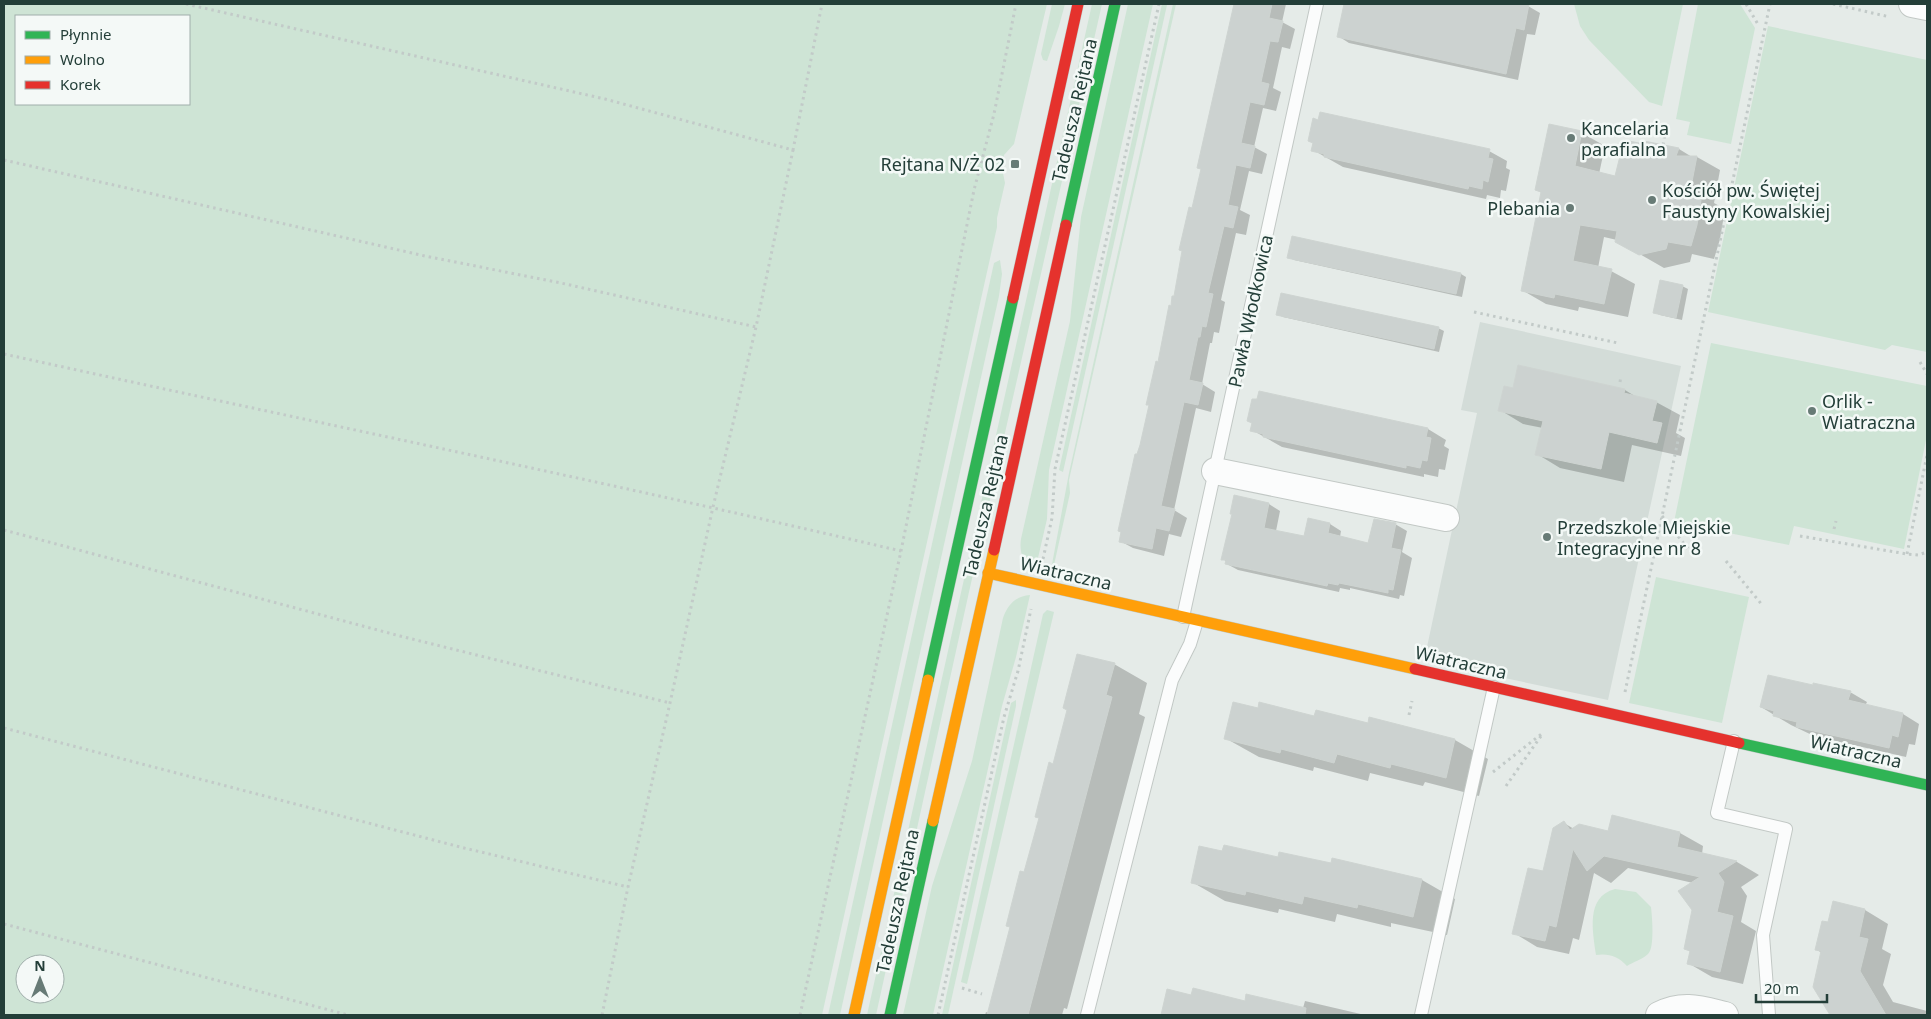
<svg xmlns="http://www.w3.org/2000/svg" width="1931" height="1019" viewBox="0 0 1931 1019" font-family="'Noto Sans',sans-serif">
	<rect width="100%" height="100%" fill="#e5ebe8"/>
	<polygon fill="#d3dcd8" points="1480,322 1681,366 1608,700 1424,661 1477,413 1461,410"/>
	<g fill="#cee4d5" fill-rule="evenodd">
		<path d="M4,4H1047L1014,144L1004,155L1002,168L1005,183L997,218V227L822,1015H4ZM16,16H189V104H16ZM25,964H55V994H25Z"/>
		<polygon points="1052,4 1065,4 1059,26 1047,61 1043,60 1041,54"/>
		<polygon points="1092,4 1102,4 969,592 876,1015 867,1015"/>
		<path d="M1128,4H1153L1049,470L1047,519L1035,571C1023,563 1019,552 1021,539L1070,321L1081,217Z"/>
		<polygon points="1162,4 1167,5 1063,472 1059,470"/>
		<polygon points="1173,4 1176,4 1069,480 1070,493 1052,574 1050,575 1069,473"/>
		<polygon points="1574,4 1683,4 1662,106 1649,102 1589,40 1580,26"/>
		<polygon points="1698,4 1740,4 1755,28 1731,144 1687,135 1690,122 1676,119"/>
		<polygon points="1768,26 1927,60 1927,352 1892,345 1885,350 1708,312"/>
		<polygon points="1000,260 1002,274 999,296 840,1015 828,1015 994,263"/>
		<polygon points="1711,343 1927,386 1927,435 1904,549 1794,526 1789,545 1674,522"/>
		<polygon points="1656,577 1749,597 1722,723 1629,703"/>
		<path d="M1030,595L1016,657L1002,706L933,1015H903L932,886L972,761L1003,618C1008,604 1016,596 1030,595Z"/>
		<polygon points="1047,610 1054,612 967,984 961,982 1043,614"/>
		<polygon points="1016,700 1016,706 948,1015 942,1015 1011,703"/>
		<path d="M1615,889L1636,892L1651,907C1652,916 1655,948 1648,954C1643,959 1633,962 1627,966C1618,956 1608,953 1596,955C1593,932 1585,897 1615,889Z"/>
	</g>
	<g fill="#0003">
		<polygon points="1235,4 1286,4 1282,22 1295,29 1290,49 1282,47 1273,88 1281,92 1276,111 1263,108 1254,147 1267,154 1262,174 1249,171 1240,210 1250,215 1246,235 1236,233 1221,300 1225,302 1219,333 1214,332 1212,343 1210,343 1202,384 1215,392 1211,412 1196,408 1174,510 1187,518 1181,537 1169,534 1164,556 1133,548 1120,541 1175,298 1202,169 1199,167"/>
		<polygon points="1345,4 1488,4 1509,9 1510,4 1518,4 1528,6 1540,13 1535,35 1527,34 1518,80 1349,43 1338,36"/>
		<polygon points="1582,133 1605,146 1599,174 1616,178 1645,145 1645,142 1679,149 1692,157 1697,157 1720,170 1714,203 1725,209 1720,239 1714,259 1692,254 1690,262 1664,268 1617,241 1617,240 1604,237 1598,268 1611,271 1635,284 1628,317 1579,307 1578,311 1546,304 1522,290 1542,193 1537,190"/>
		<polygon points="1313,150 1489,151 1507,161 1506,168 1510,170 1506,191 1501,190 1500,198 1487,195 1486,199 1343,167"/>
		<polygon points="1288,257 1461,274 1466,277 1462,297 1294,260"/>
		<polygon points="1682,286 1688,289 1682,320 1660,315 1654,312"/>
		<polygon points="1277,314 1438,328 1444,331 1439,352 1283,317"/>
		<polygon points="1514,389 1625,390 1638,398 1656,402 1680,415 1676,433 1685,438 1681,456 1632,445 1624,482 1560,468 1537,454 1543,428 1523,424 1500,410"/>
		<polygon points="1260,393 1428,429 1446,440 1444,446 1449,449 1445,470 1439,469 1438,477 1424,474 1424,477 1282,447 1252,430"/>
		<polygon points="1269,504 1280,511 1276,531 1305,538 1309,519 1330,524 1341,531 1340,537 1369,544 1395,524 1407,531 1402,552 1412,558 1404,596 1400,595 1399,599 1350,588 1350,590 1340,588 1339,592 1238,570 1227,564 1227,562 1223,559"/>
		<polygon points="1114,664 1147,683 1139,714 1145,717 1067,1009 1064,1008 1062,1015 985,1015 986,1012 989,1013 1054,765"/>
		<polygon points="1814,687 1850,692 1867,702 1865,706 1903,714 1919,724 1915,745 1909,744 1906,757 1814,736 1791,725 1761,707"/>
		<polygon points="1259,709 1369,724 1370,719 1455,740 1488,759 1479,796 1425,782 1423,786 1370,773 1368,781 1314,767 1313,771 1259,757 1225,738"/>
		<polygon points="1613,817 1680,833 1703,846 1702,854 1737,862 1759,875 1741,887 1747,896 1741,922 1756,931 1743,984 1712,977 1688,963 1691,952 1685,948 1694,910 1693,883 1628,868 1611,883 1594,873 1579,940 1573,938 1569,954 1537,947 1514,933 1544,873 1564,823 1574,829 1609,833"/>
		<polygon points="1223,853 1278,858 1422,880 1455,899 1447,935 1391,923 1391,927 1337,914 1335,922 1279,909 1278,913 1225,901 1192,882"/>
		<polygon points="1865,910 1888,924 1882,949 1891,954 1883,985 1893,1002 1927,1011 1927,1015 1832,1015 1814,987 1822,953 1817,950 1829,924"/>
		<polygon points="1168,991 1192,996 1303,1008 1305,1001 1365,1015 1162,1015"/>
	</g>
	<g fill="#ccd2d0" stroke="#ced4d1">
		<polygon points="1234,4 1272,4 1269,18 1283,21 1278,42 1270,41 1261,82 1269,84 1264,105 1250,102 1241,143 1255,146 1250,168 1236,165 1228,205 1238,207 1233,228 1224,226 1208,293 1213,294 1206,327 1202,326 1200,337 1198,337 1189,380 1203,383 1198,405 1184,402 1161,506 1175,509 1169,531 1156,528 1152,549 1119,542 1121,532 1118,531 1135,454 1137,454 1140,445 1149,405 1146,405 1156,361 1158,362 1169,305 1171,306 1172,296 1174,296 1182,251 1179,250 1189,207 1192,208 1201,169 1197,168"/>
		<polygon points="1344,4 1529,4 1524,30 1516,28 1506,74 1337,37"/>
		<polygon points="1320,112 1490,149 1488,158 1493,159 1488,182 1483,180 1482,189 1469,186 1468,189 1324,157 1324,154 1311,151 1313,143 1308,141 1313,118 1318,120"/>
		<polygon points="1549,124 1582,131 1575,166 1615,176 1624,140 1644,144 1644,141 1679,148 1676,156 1697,156 1690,192 1702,194 1697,225 1691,246 1668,242 1666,249 1639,255 1615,242 1617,231 1580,225 1573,261 1612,269 1604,304 1555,294 1554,298 1521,291 1541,192 1535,190"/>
		<polygon points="1292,236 1461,273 1456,294 1287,258"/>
		<polygon points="1660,280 1683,285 1676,318 1653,313"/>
		<polygon points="1281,293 1439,327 1434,349 1276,315"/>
		<polygon points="1518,365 1625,389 1624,393 1657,401 1652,421 1662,423 1657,443 1609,432 1601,469 1535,455 1543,421 1498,411 1504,386 1513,388"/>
		<polygon points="1259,391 1428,428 1426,437 1431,438 1427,461 1422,460 1420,468 1406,465 1406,468 1263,437 1263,434 1250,431 1252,423 1247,421 1252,399 1257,399"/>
		<polygon points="1234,495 1269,503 1264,528 1304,536 1308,518 1330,523 1328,533 1368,543 1374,519 1396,523 1391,548 1401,550 1393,590 1388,589 1388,593 1339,583 1338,585 1328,583 1327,586 1225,564 1226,560 1221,560 1232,514 1230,514"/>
		<polygon points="1077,654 1115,663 1106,695 1112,697 1028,1015 987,1015 1010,927 1006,926 1020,871 1024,872 1039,818 1035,817 1049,762 1053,764 1067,710 1063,708"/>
		<polygon points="1768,675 1813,685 1813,683 1851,691 1848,700 1903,713 1898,737 1892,735 1889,748 1796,727 1797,722 1773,716 1774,711 1760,707"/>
		<polygon points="1233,702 1258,708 1259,702 1314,716 1316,710 1368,723 1369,717 1455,739 1446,778 1391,764 1390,768 1337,754 1334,763 1281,749 1280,753 1224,739"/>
		<polygon points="1612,815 1680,832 1677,847 1737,861 1718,873 1724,882 1717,912 1733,916 1720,972 1687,964 1690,951 1684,949 1692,910 1678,891 1700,877 1604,856 1587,871 1573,849 1556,927 1549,925 1545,941 1512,934 1528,868 1543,871 1553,828 1564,821 1570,830 1579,824 1608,831"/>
		<polygon points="1224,845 1278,857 1279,852 1331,863 1332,858 1422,879 1413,917 1358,904 1357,908 1304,896 1302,904 1246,891 1245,895 1191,883 1199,846 1222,851"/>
		<polygon points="1833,901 1865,909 1859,937 1868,939 1860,971 1886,1015 1830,1015 1813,987 1821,951 1815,950 1822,921 1828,922"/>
		<polygon points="1193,988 1245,1001 1246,994 1306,1008 1305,1015 1161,1015 1167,989 1191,995"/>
	</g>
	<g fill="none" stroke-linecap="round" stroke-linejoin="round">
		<g stroke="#c2c8c5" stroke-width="14">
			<g id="lane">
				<polyline points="1183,617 1317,4"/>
				<polyline points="1734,741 1717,813 1786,829 1763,935 1769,1015"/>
				<polyline points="1087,1015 1172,680 1190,644 1197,621"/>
				<polyline points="1421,1015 1494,687"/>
			</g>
		</g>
		<g stroke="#c2c8c5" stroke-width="28">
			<g id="street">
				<polyline points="1912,4 1927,7"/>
				<polyline points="1215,471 1446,518"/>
				<path d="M1659,1015C1683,1003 1700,1009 1725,1015"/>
			</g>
		</g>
		<g stroke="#c1c9c6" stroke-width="12">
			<g id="fast">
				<polyline points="1066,225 1115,4"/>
				<polyline points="928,680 1013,298"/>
				<polyline points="1739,743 1927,785"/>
				<polyline points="890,1015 933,821"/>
			</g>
		</g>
		<g stroke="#c1c9c6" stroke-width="12">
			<g id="slow">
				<polyline points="988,573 1415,669"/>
				<polyline points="933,821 994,550"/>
				<polyline points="854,1015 928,680"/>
			</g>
		</g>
		<g stroke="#c1c9c6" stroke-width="12">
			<g id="jam">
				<polyline points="1013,298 1078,4"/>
				<polyline points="994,550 1066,225"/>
				<polyline points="1415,669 1739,743"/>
			</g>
		</g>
		<g stroke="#c2cac8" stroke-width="3" stroke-dasharray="2.5 4" stroke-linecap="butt">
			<polyline points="186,4 605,99 793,150 822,4"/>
			<polyline points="1746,4 1759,26"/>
			<polyline points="1833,4 1890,17"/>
			<polyline points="1663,145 1667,122"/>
			<polyline points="4,160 425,256 561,283 756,327"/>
			<polyline points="1474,312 1618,343"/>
			<path d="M4,354C303,420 603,481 901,551"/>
			<polyline points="1920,362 1927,374"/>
			<polyline points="1620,382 1621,376"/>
			<polyline points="1662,516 1693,555"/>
			<polyline points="1834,529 1836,521"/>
			<polyline points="4,530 400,636 670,703"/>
			<polyline points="1800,536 1907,554 1918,555 1927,552"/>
			<polyline points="1907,554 1927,455"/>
			<polyline points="1043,559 1052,518 1055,469 1159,4"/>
			<polyline points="1726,561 1763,606"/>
			<polyline points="1625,692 1770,4"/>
			<polyline points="1409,715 1412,701"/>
			<polyline points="4,728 464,848 628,887"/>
			<polyline points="1493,772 1544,732"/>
			<polyline points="1506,786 1541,736"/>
			<polyline points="4,924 348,1015"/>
			<polyline points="962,988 982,994"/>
			<polyline points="602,1015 628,887 670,703 713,507 756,327 793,150"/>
			<polyline points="800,1015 901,551 974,190 994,114 1016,4"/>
			<polyline points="938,1015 1004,717 1018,671 1031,609"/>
		</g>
		<use href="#lane" stroke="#fbfcfc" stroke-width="12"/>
		<use href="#street" stroke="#fbfcfc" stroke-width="26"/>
		<use href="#fast" stroke="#30b455" stroke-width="11"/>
		<use href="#slow" stroke="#ff9f0a" stroke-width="11"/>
		<use href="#jam" stroke="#e5322d" stroke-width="11"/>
	</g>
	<g fill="#677b76" stroke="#f4f9f7" stroke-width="2">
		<circle cx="1571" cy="138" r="5"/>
		<rect x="1010" y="159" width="10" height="10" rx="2.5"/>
		<circle cx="1652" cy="200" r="5"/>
		<circle cx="1570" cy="208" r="5"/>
		<circle cx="1812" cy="411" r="5"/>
		<circle cx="1547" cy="537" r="5"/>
	</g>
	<g text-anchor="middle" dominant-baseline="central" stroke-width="5" stroke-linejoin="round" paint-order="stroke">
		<g font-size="18" fill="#233e38" stroke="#f4f9f7">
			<text transform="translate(1074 110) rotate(-77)">Tadeusza Rejtana</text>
			<text transform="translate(1250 311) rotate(-78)">Pawła Włodkowica</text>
			<text transform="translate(985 506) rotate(-77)">Tadeusza Rejtana</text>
			<text transform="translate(1066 573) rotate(13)">Wiatraczna</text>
			<text transform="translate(1461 662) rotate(13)">Wiatraczna</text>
			<text transform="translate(1856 751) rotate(13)">Wiatraczna</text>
			<text transform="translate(897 901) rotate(-78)">Tadeusza Rejtana</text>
		</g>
		<g font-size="18" fill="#233e38" stroke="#f4f9f7" text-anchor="start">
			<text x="1581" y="128">Kancelaria<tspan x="1581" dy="21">parafialna</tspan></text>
			<text x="1005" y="164" text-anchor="end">Rejtana N/Ż 02</text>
			<text x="1662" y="190">Kościół pw. Świętej<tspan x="1662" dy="21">Faustyny Kowalskiej</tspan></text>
			<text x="1560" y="208" text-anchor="end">Plebania</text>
			<text x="1822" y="401">Orlik -<tspan x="1822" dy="21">Wiatraczna</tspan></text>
			<text x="1557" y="527">Przedszkole Miejskie<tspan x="1557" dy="21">Integracyjne nr 8</tspan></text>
		</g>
	</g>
	<rect width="1931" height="1019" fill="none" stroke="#233e38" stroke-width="10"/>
	<rect x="15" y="15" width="175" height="90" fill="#f4f9f7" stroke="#a0aeab"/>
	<rect x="25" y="31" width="25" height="8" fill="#30b455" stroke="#a0aeab"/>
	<text x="60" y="40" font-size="15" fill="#233e38">Płynnie</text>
	<rect x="25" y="56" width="25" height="8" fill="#ff9f0a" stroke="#a0aeab"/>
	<text x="60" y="65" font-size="15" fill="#233e38">Wolno</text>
	<rect x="25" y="81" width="25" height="8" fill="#e5322d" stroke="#a0aeab"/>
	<text x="60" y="90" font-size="15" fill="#233e38">Korek</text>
	<g transform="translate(40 979)"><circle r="24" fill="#f4f9f7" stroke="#a0aeab"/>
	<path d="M0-4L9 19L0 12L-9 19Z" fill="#677b76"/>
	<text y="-8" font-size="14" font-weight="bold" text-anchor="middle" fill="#233e38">N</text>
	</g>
	<path d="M1756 994v8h71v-8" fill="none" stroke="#233e38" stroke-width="2.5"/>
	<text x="1764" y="994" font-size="15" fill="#233e38" stroke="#f4f9f7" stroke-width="4" paint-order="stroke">20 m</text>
</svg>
